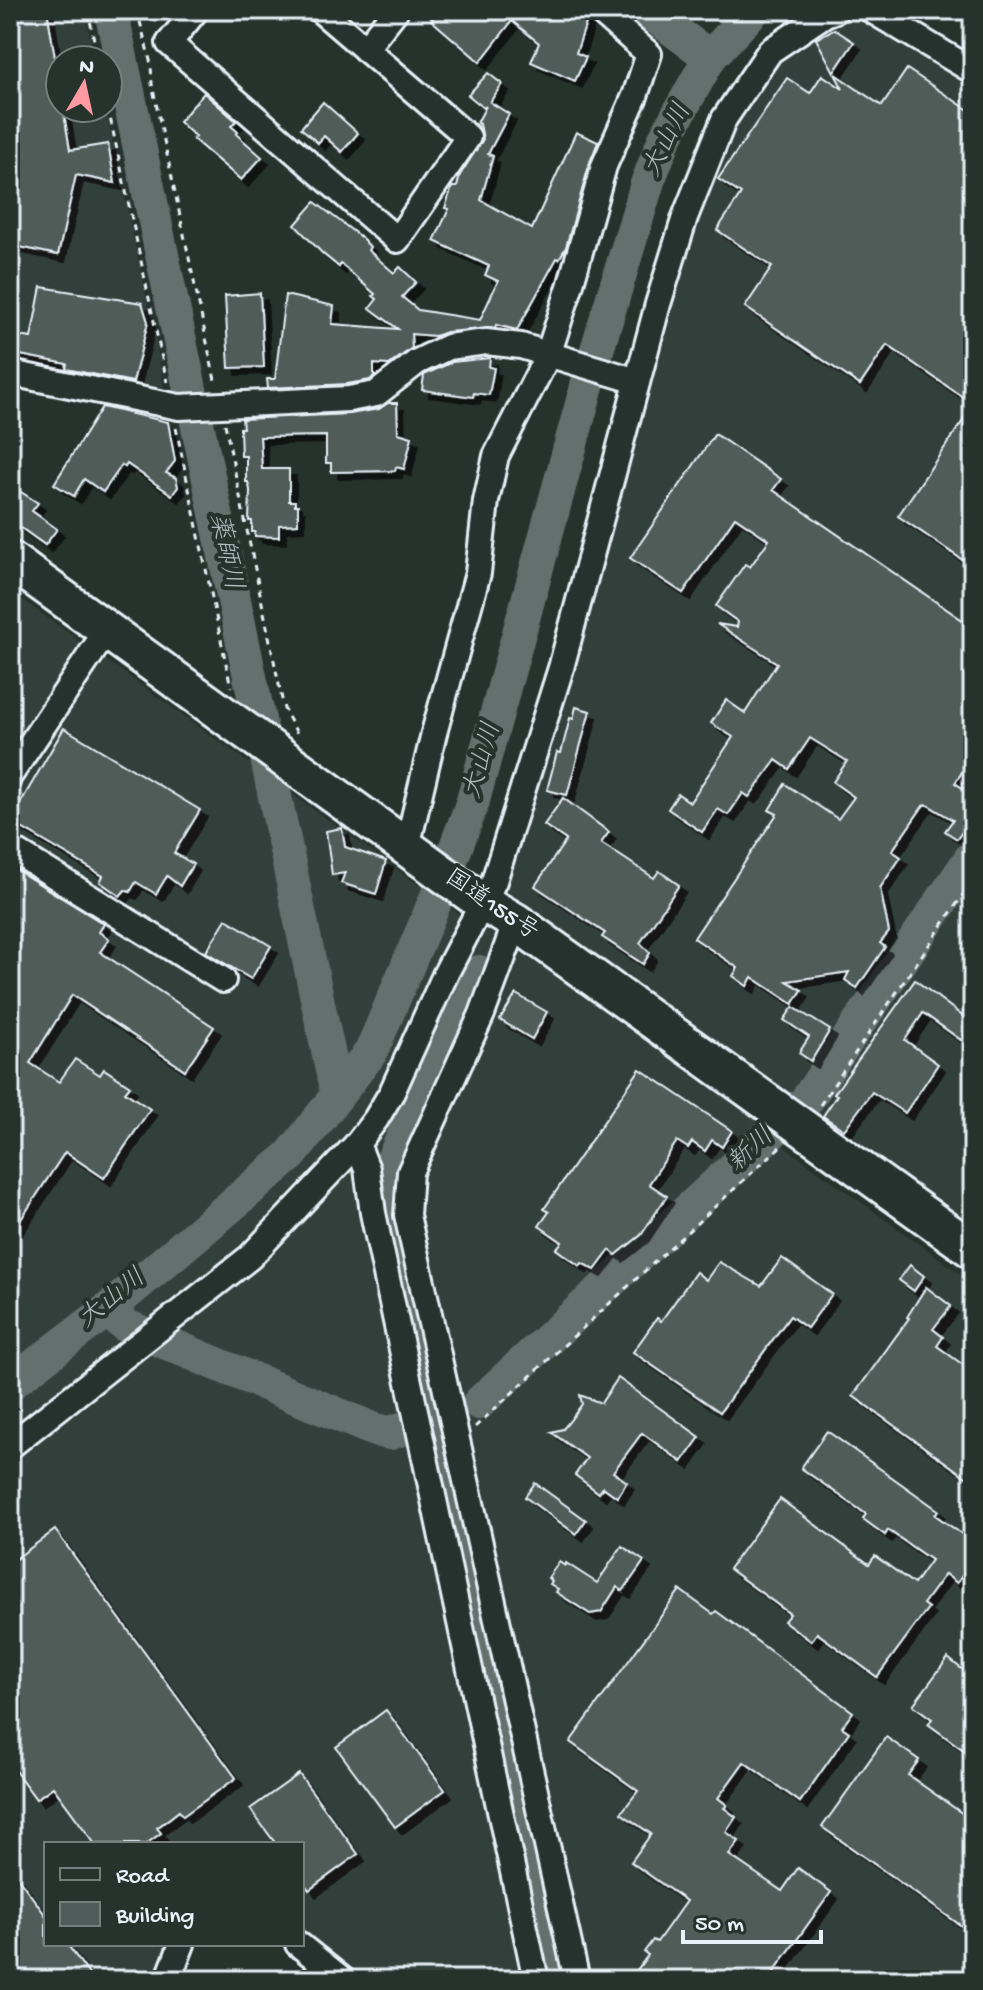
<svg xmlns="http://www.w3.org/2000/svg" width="983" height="1990" viewBox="0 0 983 1990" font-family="'Gochi Hand','Klee One',sans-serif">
	<defs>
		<filter id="shadow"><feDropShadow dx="7" dy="7" stdDeviation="0" flood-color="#0009"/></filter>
	</defs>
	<rect width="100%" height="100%" fill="#26332d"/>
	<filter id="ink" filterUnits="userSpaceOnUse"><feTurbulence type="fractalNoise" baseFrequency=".0125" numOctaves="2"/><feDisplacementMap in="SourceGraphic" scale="16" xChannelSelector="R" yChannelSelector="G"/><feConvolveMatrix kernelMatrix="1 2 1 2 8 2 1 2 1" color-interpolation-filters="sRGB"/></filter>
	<g filter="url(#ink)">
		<g fill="#333f3a">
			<polygon points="10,10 84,10 95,60 60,60 60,108 105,108 156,341 166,400 10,366"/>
			<polygon points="852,14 973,84 973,1229 511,899 505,887 665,307 733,120 775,57 800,39"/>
			<polygon points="10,591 463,917 513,942 761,1112 786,1148 973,1283 973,1980 355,1980 302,1935 302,1844 46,1844 46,1944 169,1944 156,1980 10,1980"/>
		</g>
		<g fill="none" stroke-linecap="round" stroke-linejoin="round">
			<g stroke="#636f6d" stroke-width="34">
				<polyline points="111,10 337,1094"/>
				<polyline points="646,10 710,57"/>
				<polyline points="479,972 394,1157 392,1211 558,1980"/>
				<polyline points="106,1311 126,1326 375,1430 390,1433 408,1427"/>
				<polyline points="10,1384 106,1311 291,1155 371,1052 441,887 472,804 594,360 648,181 665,138 710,57 754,10"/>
				<polyline points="479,1403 806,1101 973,855"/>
			</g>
		</g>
		<g fill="#505c59" stroke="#e8f1f8" stroke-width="2" filter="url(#shadow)">
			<polygon points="10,10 47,10 60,88 60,108 63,108 70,150 108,144 115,183 76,175 58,255 10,245"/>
			<polygon points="440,10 561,10 587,20 576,53 586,57 575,81 531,62 539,43 512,21 480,62 431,20"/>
			<polygon points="834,29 854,42 834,72 816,39"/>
			<polygon points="907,69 973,113 973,404 887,345 860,385 745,307 772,267 717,230 741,194 718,179 787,78 810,93 822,75 843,89 835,74 882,106"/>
			<polygon points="488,73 502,84 490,102 509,114 488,154 493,156 481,200 532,229 576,132 598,142 590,162 566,247 559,259 557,258 517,330 496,325 495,328 446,332 435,336 411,334 412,348 389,365 374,364 374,376 370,380 347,384 268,388 267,379 275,379 285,295 334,306 332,324 398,329 370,308 377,299 373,296 375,294 341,264 339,267 322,253 295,225 315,202 363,239 370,247 368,250 394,273 400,267 416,282 402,297 418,310 480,320 498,281 485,275 489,266 434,241 449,209 445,208 452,187 457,187 460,175 483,139 480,124 477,123 486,106 484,108 468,95"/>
			<polygon points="204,93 236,121 231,126 238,132 236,134 262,157 241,180 193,139 196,137 179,122"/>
			<polygon points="323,102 358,133 342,152 324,136 318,143 301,128"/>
			<polygon points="41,287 142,303 148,322 133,382 66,369 67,364 10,353 10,334 31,338"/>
			<polygon points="260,293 264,367 229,368 225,296"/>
			<polygon points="490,358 489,367 494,368 489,395 474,393 473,397 422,390 424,375 452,362"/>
			<polygon points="388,403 397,403 398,433 412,437 404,469 396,467 395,471 331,472 331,463 326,463 326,436 260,437 262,469 289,469 289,501 295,501 295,505 298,505 298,524 279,525 279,537 255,536 255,532 252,532 252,521 249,521 250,490 248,482 246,482 246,456 241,456 240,428 243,428 242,419 350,414 379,409"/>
			<polygon points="973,406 973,567 898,516"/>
			<polygon points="102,407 168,422 175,461 166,473 176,478 178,487 172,495 127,464 125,467 122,465 103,492 84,479 74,496 54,484"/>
			<polygon points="715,434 781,479 773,490 964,621 973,608 973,755 955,783 973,795 973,829 967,825 957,839 945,831 953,820 926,804 923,806 892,851 901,857 880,888 889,932 880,943 885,947 857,988 845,980 849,972 787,981 802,990 793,1004 752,977 747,986 733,976 738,968 694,938 777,814 769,810 785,784 838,819 854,797 833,782 847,761 810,738 789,769 776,760 749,797 743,793 728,815 718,809 702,832 668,809 678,794 690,802 733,737 711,723 726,700 745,713 777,663 717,624 737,627 738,622 716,606 745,564 750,567 769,540 735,517 683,593 630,558"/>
			<polygon points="10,485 38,503 32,511 57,529 45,545 10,520"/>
			<polygon points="576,707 590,711 567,795 547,790 557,752 561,753 570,718 573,719"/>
			<polygon points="64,728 200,810 174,853 193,864 180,886 167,876 156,894 136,882 130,892 125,890 120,896 100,882 103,876 10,821"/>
			<polygon points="563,798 609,832 601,843 654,878 659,871 679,885 640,943 650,953 643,964 602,937 605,933 535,886 566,840 544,825"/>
			<polygon points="342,828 345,847 386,861 376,894 341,883 345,873 332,875 326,831"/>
			<polygon points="10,866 104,924 99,932 109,939 100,952 214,1027 185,1070 72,995 30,1063 59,1082 75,1059 100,1075 104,1069 130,1086 125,1092 150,1109 104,1178 65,1152 10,1236"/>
			<polygon points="226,919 271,946 251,979 206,952"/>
			<polygon points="915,980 973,1024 961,1040 923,1013 905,1040 938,1064 924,1085 905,1113 872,1092 844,1130 823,1116 837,1095 834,1094"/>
			<polygon points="516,994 547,1012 532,1039 500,1020"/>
			<polygon points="793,1007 830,1030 811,1061 799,1053 809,1037 784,1020"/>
			<polygon points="640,1069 732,1131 722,1147 712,1140 705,1151 692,1142 688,1148 677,1141 649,1184 667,1196 641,1235 616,1255 610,1250 595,1270 582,1263 580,1266 556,1249 562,1242 539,1226 549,1212 544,1209"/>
			<polygon points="782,1258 832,1294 807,1328 790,1316 720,1412 633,1352 657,1318 661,1321 696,1272 706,1280 719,1262 761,1286"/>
			<polygon points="910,1265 924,1276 914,1291 899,1280"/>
			<polygon points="926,1287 951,1306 933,1329 943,1337 937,1346 973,1372 973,1482 853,1396 909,1318 907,1317"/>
			<polygon points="618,1378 700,1437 682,1462 642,1433 613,1472 627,1482 617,1497 603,1487 599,1493 575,1475 587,1458 551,1432 563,1429 569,1422 582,1404 580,1395 601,1403"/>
			<polygon points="827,1431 938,1510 935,1515 973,1542 973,1560 957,1583 945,1574 923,1604 928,1608 877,1677 817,1633 811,1641 784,1621 790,1614 729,1569 780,1499 869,1564 875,1556 914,1584 931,1560 888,1530 885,1535 863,1519 866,1514 801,1468"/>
			<polygon points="535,1483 586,1520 576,1534 525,1497"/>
			<polygon points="55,1530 236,1778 183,1816 179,1811 157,1828 161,1833 146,1844 95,1844 53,1787 36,1799 10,1764 10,1563"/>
			<polygon points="622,1546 644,1561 623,1591 617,1587 601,1612 590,1614 556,1592 558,1589 550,1584 552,1581 548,1578 559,1562 565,1566 566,1563 597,1583"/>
			<polygon points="680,1590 713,1614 716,1611 853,1712 842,1727 849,1732 800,1802 744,1762 718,1798 727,1805 724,1808 736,1817 726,1832 739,1841 729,1855 782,1891 798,1868 831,1892 768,1980 651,1980 637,1970 648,1955 644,1952 653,1940 657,1942 686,1901 631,1862 651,1834 621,1813 638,1791 570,1742"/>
			<polygon points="948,1658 973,1678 973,1738 965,1751 928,1724 932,1719 913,1705"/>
			<polygon points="386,1710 445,1790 395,1827 336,1747"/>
			<polygon points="886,1737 919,1760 908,1775 973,1821 973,1934 822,1827"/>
			<polygon points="299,1774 358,1854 309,1890 302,1880 302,1844 276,1844 250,1809"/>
			<polygon points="10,1867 46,1916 46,1944 67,1944 93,1980 10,1980"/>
		</g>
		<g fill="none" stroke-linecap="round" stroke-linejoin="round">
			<g stroke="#e8f1f8" stroke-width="30">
				<g id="minor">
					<polyline points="196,10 169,43 397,240 468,137 320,10"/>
					<polyline points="871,10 973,71"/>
					<polyline points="365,49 396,10"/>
					<polyline points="10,373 179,407 349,399 376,394 417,362 448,347 486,342 521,346 637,381"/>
					<polyline points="10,775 107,630"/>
					<polyline points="407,847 434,733 478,573 486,501 496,456 548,355 570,287 604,166 635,96 649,54 598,10"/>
					<polyline points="10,848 223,980"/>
					<polyline points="516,922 482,1014 410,1172 407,1215 577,1980"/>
					<polyline points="10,1446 250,1257 357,1144"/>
					<polyline points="298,1944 343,1980"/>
					<polyline points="168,1980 182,1944"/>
					<polyline points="536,1980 373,1213 367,1169 357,1144 376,1119 392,1092 446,973 494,881 561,668 658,304 685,217 724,119 770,51 825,14 836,10"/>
				</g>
			</g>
			<g stroke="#e8f1f8" stroke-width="42">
				<polyline id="highway" points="10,560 482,902 516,922 973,1250"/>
			</g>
			<g stroke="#e8f1f8" stroke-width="3" stroke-dasharray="6 6" stroke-linecap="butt">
				<polyline points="88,10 98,60"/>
				<polyline points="137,10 151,64 152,84 216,385"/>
				<polyline points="108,108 167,382"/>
				<polyline points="225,424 284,709 298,735"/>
				<polyline points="176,428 231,687"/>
				<polyline points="820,1105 973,880"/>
				<polyline points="475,1427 782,1145"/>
			</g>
			<use href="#minor" stroke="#26332d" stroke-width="24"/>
			<use href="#highway" stroke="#26332d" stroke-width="36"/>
		</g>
	</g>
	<g text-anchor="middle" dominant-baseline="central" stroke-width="8" stroke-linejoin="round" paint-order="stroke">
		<g font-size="24" fill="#e8f1f8" stroke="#26332d">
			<text transform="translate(491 906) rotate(34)">国道155号</text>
		</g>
		<g font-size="26" font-style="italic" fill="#b3bdc0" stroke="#26332d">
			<text transform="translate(669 141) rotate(-64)">大山川</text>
			<text transform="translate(224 552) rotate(78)">薬師川</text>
			<text transform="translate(484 761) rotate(-74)">大山川</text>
			<text transform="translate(752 1151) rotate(-43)">新川</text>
			<text transform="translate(113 1300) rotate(-39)">大山川</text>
		</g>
	</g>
	<rect width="983" height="1990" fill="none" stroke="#26332d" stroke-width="40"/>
	<rect x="20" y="20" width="943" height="1950" fill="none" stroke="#e8f1f8" stroke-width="3" filter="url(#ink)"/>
	<rect x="44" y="1842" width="260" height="104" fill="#26332d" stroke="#747f7e" stroke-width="2"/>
	<rect x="60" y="1868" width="40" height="12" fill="#26332d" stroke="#747f7e" stroke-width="2"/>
	<text x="116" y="1882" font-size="24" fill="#e8f1f8">Road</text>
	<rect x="60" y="1902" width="40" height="24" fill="#505c59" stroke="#747f7e" stroke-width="2"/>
	<text x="116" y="1922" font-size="24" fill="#e8f1f8">Building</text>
	<g transform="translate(84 84) rotate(9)"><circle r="38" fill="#26332d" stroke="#747f7e" stroke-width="2"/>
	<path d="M0-6L14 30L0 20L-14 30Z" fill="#ff9aa2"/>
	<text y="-12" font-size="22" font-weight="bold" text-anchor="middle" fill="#e8f1f8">N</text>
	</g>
	<path d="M683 1930v12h138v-12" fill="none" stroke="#e8f1f8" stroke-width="4"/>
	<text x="695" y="1930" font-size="24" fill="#e8f1f8" stroke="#26332d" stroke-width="6" paint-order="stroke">50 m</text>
</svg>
